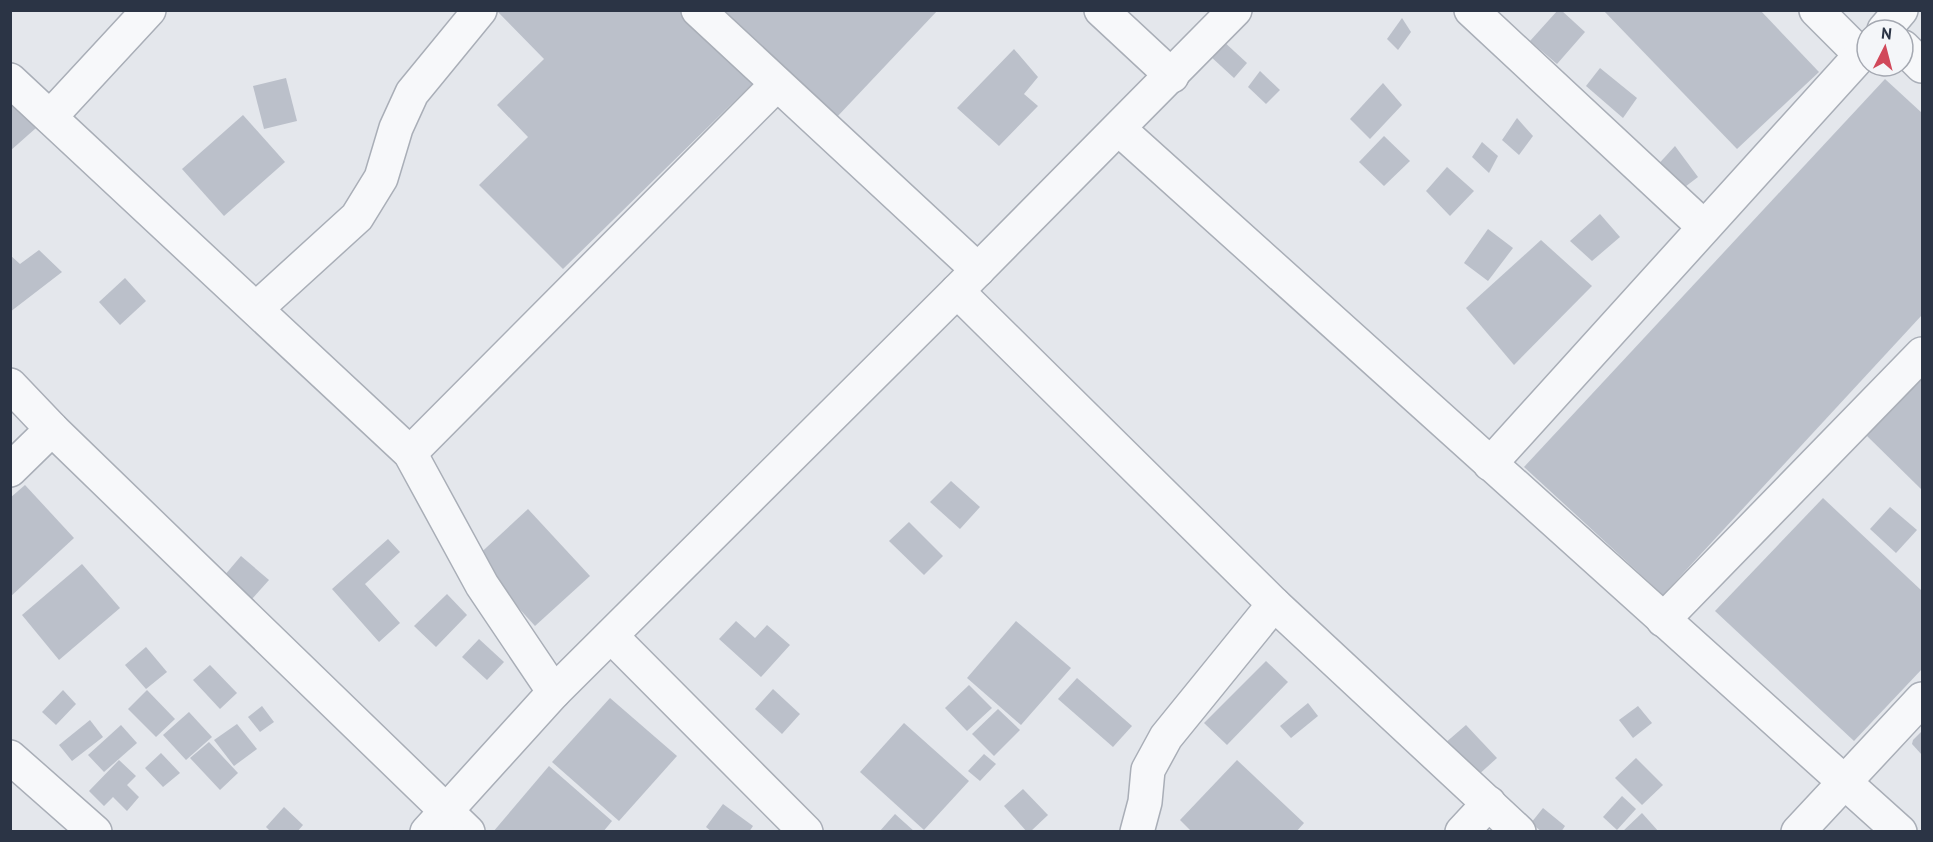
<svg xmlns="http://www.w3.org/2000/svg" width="1933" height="842" viewBox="0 0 1933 842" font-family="'PT Sans',sans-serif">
	<rect width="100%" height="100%" fill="#e4e7ec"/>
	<g fill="#bbc0ca">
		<polygon points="496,10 687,10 756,80 563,269 479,185 528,137 497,105 544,59"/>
		<polygon points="721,10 938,10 836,118"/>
		<polygon points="1558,10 1561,10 1585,32 1557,64 1530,41"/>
		<polygon points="1603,10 1760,10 1819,72 1737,149"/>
		<polygon points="1402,18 1411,32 1398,50 1387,39"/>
		<polygon points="1222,40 1247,63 1234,78 1209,55"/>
		<polygon points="1014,49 1038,77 1024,94 1038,106 999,146 957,108"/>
		<polygon points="1600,68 1637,98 1623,118 1586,86"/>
		<polygon points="1260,71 1280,90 1266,104 1248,87"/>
		<polygon points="286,78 297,121 264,129 253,86"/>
		<polygon points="1885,79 1922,113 1922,315 1663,595 1524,467"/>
		<polygon points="1383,83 1402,105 1370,139 1350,119"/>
		<polygon points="10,101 36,128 10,151"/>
		<polygon points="243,115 285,162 224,216 182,169"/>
		<polygon points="1517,118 1533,136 1519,155 1502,140"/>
		<polygon points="1384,136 1410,161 1384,186 1359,162"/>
		<polygon points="1482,142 1498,156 1489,173 1472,157"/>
		<polygon points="1675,146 1698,177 1677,193 1654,169"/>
		<polygon points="1447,167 1474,191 1450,216 1426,191"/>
		<polygon points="1600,214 1620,237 1592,261 1570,241"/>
		<polygon points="1488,229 1513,248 1488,281 1464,263"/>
		<polygon points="1541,240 1592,286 1514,365 1466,308"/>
		<polygon points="39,250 62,272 10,312 10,255 20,264"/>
		<polygon points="125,278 146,301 120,325 99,302"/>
		<polygon points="1922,377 1922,490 1865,434"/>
		<polygon points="951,481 980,507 960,529 930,502"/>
		<polygon points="25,485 74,538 10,597 10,498"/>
		<polygon points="1823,498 1922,591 1922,669 1854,741 1715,611"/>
		<polygon points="1890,507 1917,530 1896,553 1870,529"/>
		<polygon points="528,509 590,576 535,626 474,559"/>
		<polygon points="909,522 943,556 924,575 889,541"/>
		<polygon points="388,539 400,552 365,584 400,623 379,642 332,589"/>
		<polygon points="241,556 269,580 252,599 224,576"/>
		<polygon points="82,564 120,608 59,660 22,615"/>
		<polygon points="447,594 467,615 436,647 414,626"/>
		<polygon points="736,621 755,638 767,625 790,645 761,677 719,639"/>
		<polygon points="1016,621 1071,668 1021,725 967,678"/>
		<polygon points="479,639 504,662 487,680 462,657"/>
		<polygon points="146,647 167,672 146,689 125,665"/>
		<polygon points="1266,661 1288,682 1227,745 1204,723"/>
		<polygon points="210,665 237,693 220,709 193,680"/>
		<polygon points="1077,678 1132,726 1113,747 1058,699"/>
		<polygon points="969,685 992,708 967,731 945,708"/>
		<polygon points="773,689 800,714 782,734 755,709"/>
		<polygon points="63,690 76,704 56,725 42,712"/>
		<polygon points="147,690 175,719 156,737 128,709"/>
		<polygon points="610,698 677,756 619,821 552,762"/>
		<polygon points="1308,703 1318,716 1291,738 1280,726"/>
		<polygon points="262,706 274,722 260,732 248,717"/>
		<polygon points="1638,706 1652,723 1633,738 1619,720"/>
		<polygon points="998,709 1020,730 994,756 972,734"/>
		<polygon points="189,712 212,737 186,760 163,735"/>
		<polygon points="90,720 103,737 72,761 59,745"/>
		<polygon points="904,723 969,781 924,830 860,772"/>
		<polygon points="237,724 257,749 234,766 214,740"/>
		<polygon points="121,725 137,743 104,772 88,755"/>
		<polygon points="1466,725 1497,758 1476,777 1444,744"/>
		<polygon points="1922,731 1922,755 1912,744 1913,740"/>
		<polygon points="209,742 238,773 220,790 190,758"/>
		<polygon points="161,753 180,773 163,787 145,768"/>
		<polygon points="984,754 996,764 980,781 968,771"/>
		<polygon points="1636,758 1663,785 1642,805 1615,778"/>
		<polygon points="119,760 136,776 127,785 139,797 127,811 113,797 104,806 89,791"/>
		<polygon points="1237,760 1304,823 1296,832 1192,832 1180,820"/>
		<polygon points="549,766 612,821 603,832 493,832"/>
		<polygon points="1023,789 1048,815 1030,832 1027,832 1004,806"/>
		<polygon points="1622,796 1636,809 1617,830 1603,817"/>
		<polygon points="723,804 753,826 749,832 712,832 706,827"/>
		<polygon points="284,807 303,825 297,832 271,832 266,827"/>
		<polygon points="1543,808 1565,826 1561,832 1542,832 1531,823"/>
		<polygon points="1642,813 1659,832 1622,832"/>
		<polygon points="895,814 915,832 879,832"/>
	</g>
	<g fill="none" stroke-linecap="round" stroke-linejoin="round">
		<g stroke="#a9aeb7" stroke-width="36">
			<g id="street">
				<polyline points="698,10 978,270"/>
				<polyline points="1101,10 1172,76"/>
				<polyline points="1471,10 1704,227"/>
				<polyline points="1816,10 1861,55"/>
				<polyline points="1884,30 1901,10"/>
				<polyline points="1903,47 1922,66"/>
				<polyline points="10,80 410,453 482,585 554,692"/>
				<polyline points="50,117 149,10"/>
				<polyline points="1119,129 1900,832"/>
				<polyline points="957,291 1274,604 1519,832"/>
				<polyline points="256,309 357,217 381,178 396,128 412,93 480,10"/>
				<polyline points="10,385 52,429 468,832"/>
				<polyline points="410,453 777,84"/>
				<polyline points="1490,464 1867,48"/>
				<polyline points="10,470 52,429"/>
				<polyline points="1663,620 1922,354"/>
				<polyline points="611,636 806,832"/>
				<polyline points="10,757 95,832"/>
				<polyline points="427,832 554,692 957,291 1235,10"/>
				<polyline points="1137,832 1145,802 1148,770 1166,737 1274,604"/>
				<polyline points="1462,832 1489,803"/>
				<polyline points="1798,832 1922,699"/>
			</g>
		</g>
		<use href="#street" stroke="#f7f8fa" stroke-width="33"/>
	</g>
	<rect width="1933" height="842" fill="none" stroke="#2b3445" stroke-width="24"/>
	<g transform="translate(1885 48) rotate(6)"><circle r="28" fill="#f4f6f9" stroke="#a4a8b1" stroke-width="1.5"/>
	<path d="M0-4.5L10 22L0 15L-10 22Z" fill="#d1495b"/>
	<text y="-9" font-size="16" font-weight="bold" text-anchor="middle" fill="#2b3445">N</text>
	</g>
</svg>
